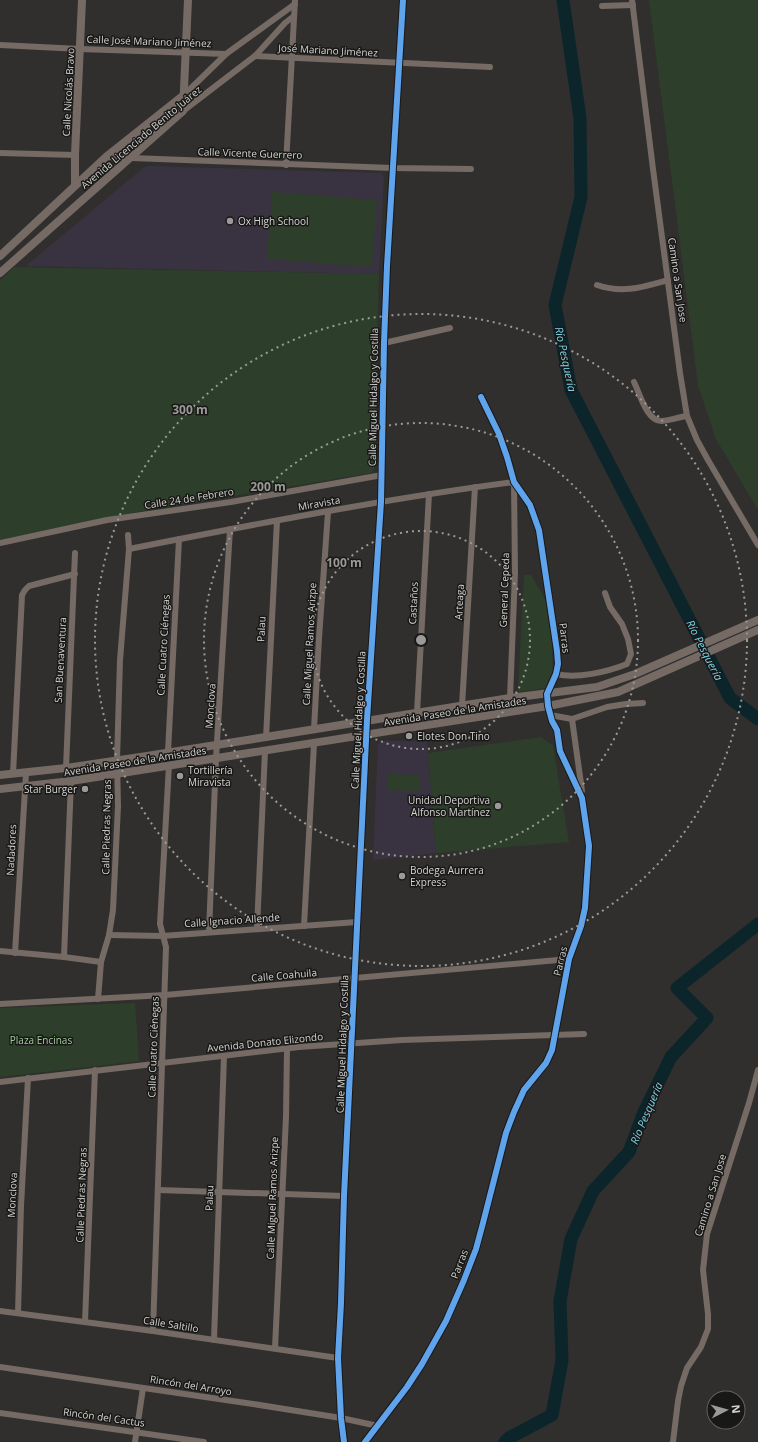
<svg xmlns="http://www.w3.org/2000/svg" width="758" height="1442" viewBox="0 0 758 1442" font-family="'Open Sans',sans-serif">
	<rect width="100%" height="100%" fill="#302f2e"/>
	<g fill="#393341">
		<polygon points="148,166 381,173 384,177 379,274 26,266 142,169"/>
		<polygon points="382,741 427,741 436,853 373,860 378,745"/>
	</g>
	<g fill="#2d3f2b">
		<polygon points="649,0 758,0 758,510 716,439 698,385"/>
		<polygon points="272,192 377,200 372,267 267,259"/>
		<polygon points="14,267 379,274 376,370 375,467 371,473 113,516 0,540 0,281"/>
		<polygon points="524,575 531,575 546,601 552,638 553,687 518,692"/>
		<polygon points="541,737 553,746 569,842 436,853 428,753"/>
		<polygon points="388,774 420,775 420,791 388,790"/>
		<polygon points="135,1003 139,1061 0,1077 0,1008"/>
	</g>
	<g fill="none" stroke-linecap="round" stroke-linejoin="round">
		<g stroke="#0c252b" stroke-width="13">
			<polyline points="563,0 580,118 581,197 555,305 571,390 730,698 758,719"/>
			<polyline points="505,1442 509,1438 552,1415 562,1360 560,1301 571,1239 593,1191 629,1152 644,1112 671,1057 707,1018 677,988 758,924"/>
		</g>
		<g stroke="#756a64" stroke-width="6">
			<polyline points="632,0 653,169 680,373 687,416 697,440 708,460 758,545"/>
			<polyline points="602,6 633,5"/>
			<polyline points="0,45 80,49 226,54"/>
			<polyline points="255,56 490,67"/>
			<polyline points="184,95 226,54 295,4"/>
			<polyline points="183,111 255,56 285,23 294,16"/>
			<polyline points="0,153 75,155"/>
			<polyline points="106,157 392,168 471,169"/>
			<polyline points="286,165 295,0"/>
			<path d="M597,285C623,294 643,287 668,280"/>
			<polyline points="384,343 450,328"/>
			<path d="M634,382C640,394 647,422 662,421C671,420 679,417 687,416"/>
			<polyline points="0,543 107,520 231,502 382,475"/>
			<path d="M129,549C256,524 384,499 514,482L515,573L510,698"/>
			<path d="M556,674C577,679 607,672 627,664L631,654L628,639L622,624L610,607L605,593"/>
			<polyline points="417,713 429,494"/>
			<polyline points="550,715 572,719 607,707 626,704 643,703"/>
			<polyline points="463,719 462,706 475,487"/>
			<polyline points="572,719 582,791"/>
			<polyline points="314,729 319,638 328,512"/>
			<polyline points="266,738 277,521"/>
			<polyline points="168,752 179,539"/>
			<polyline points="66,768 75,553"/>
			<polyline points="13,774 22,595 25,590 29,586 75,574"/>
			<polyline points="304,926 314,744"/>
			<polyline points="257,928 265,751"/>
			<polyline points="209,932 216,758 230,529"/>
			<polyline points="109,935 162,936 357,922"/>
			<polyline points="0,951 64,957 101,962"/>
			<polyline points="15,953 26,773"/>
			<polyline points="64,957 71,781"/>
			<polyline points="98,999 101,962 109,935 113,910 118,806 117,760 120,660 129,549 128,535"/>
			<polyline points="0,1004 165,995 569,959"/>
			<polyline points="0,1082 299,1047 402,1040 584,1034"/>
			<polyline points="158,1190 344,1196"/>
			<polyline points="0,1311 153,1331 338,1358"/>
			<polyline points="18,1313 21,1206 28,1078"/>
			<polyline points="85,1322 95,1070"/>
			<polyline points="153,1331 166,947 160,924 169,765"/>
			<polyline points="214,1340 224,1056"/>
			<polyline points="275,1348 286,1117 287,1049"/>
			<polyline points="0,1367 253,1404 341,1418 378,1426"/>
			<polyline points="0,1413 204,1442"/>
			<polyline points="135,1442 143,1388"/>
			<polyline points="344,1442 341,1418 338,1358 341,1303 344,1196 367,720 381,502 384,343 387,266 403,0"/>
			<polyline points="365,1442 407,1387 422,1364 446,1321 464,1280 476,1249 483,1223 506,1133 514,1112 524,1090 546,1063 552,1050 569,959 581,926 585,908 589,846 582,798 560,751 557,730 552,721 548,706 547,694 556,674 558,664 557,651 539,530 530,505 514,482 507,457 499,434 481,397"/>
			<polyline points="673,1442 678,1401 681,1386 687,1368 701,1347 708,1329 708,1314 703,1270 707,1234 749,1103 758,1070"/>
		</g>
		<g stroke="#756a64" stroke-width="8">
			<polyline points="75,185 75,155 82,0"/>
			<polyline points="0,256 106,157 184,95"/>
			<polyline points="0,273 183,111 188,0"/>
			<polyline points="0,775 66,768 147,756 510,698 597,687 635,674 758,620"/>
			<polyline points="0,789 71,781 548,706 618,692 758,630"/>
		</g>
		<g stroke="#181816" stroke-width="8">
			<g id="cycleway">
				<polyline points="344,1442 341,1418 338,1358 341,1303 344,1196 367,720 381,502 384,343 387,266 403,0"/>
				<polyline points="365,1442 407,1387 422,1364 446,1321 464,1280 476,1249 483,1223 506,1133 514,1112 524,1090 546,1063 552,1050 569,959 581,926 585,908 589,846 582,798 560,751 557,730 552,721 548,706 547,694 556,674 558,664 557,651 539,530 530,505 514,482 507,457 499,434 481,397"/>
			</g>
		</g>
		<use href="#cycleway" stroke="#60a3ed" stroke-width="6"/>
	</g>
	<g fill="none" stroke="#9b9a99" stroke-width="2" stroke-dasharray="2 4">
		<circle cx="421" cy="640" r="109"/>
		<circle cx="421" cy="640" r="217"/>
		<circle cx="421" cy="640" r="326"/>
	</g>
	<g fill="#9b9a99" stroke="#181816" stroke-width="1.5">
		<circle cx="230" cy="221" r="4"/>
		<circle cx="409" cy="736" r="4"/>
		<circle cx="180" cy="776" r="4"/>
		<circle cx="85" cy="789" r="4"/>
		<circle cx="498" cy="806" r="4"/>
		<circle cx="402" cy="876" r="4"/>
	</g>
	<g text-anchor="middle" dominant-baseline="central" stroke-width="3" stroke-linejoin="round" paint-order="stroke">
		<g font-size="10" fill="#d5d4d2" stroke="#181816">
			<text transform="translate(149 41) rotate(2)">Calle José Mariano Jiménez</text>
			<text transform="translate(328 50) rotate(3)">José Mariano Jiménez</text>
			<text transform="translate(68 92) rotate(-87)">Calle Nicolás Bravo</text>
			<text transform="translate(141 137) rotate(-40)">Avenida Licenciado Benito Juárez</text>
			<text transform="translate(250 153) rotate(2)">Calle Vicente Guerrero</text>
			<text transform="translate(678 280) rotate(82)">Camino a San Jose</text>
			<text transform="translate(373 397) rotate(-89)">Calle Miguel Hidalgo y Costilla</text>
			<text transform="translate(189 498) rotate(-9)">Calle 24 de Febrero</text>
			<text transform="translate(319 503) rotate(-10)">Miravista</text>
			<text transform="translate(504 590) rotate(-88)">General Cepeda</text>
			<text transform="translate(459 602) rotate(-87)">Arteaga</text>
			<text transform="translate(413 603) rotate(-87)">Castaños</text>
			<text transform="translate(261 629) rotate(-87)">Palau</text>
			<text transform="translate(565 638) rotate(83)">Parras</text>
			<text transform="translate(309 644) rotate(-87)">Calle Miguel Ramos Arizpe</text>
			<text transform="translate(163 645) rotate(-87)">Calle Cuatro Ciénegas</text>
			<text transform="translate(60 660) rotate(-87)">San Buenaventura</text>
			<text transform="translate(210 706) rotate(-86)">Monclova</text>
			<text transform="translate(455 711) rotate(-9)">Avenida Paseo de la Amistades</text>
			<text transform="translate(358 720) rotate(-87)">Calle Miguel Hidalgo y Costilla</text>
			<text transform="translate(135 761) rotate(-9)">Avenida Paseo de la Amistades</text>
			<text transform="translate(106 827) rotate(-89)">Calle Piedras Negras</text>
			<text transform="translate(11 850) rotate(-87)">Nadadores</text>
			<text transform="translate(232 920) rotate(-4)">Calle Ignacio Allende</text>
			<text transform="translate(560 961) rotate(-76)">Parras</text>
			<text transform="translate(284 975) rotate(-5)">Calle Coahuila</text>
			<text transform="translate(265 1042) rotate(-6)">Avenida Donato Elizondo</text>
			<text transform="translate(342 1044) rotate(-88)">Calle Miguel Hidalgo y Costilla</text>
			<text transform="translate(153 1047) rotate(-88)">Calle Cuatro Ciénegas</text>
			<text transform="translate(12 1195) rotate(-87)">Monclova</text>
			<text transform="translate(81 1195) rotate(-88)">Calle Piedras Negras</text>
			<text transform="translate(710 1195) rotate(-73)">Camino a San Jose</text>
			<text transform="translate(209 1198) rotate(-88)">Palau</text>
			<text transform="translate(272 1198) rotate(-88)">Calle Miguel Ramos Arizpe</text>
			<text transform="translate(459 1264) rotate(-69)">Parras</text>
			<text transform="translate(171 1324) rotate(9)">Calle Saltillo</text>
			<text transform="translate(191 1385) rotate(9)">Rincón del Arroyo</text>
			<text transform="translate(104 1417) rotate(8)">Rincón del Cactus</text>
		</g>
		<g font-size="10" fill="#d5d4d2" stroke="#181816" text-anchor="start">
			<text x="238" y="221">Ox High School</text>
			<text x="417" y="736">Elotes Don Tino</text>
			<text x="188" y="770">Tortillería<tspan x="188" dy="12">Miravista</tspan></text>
			<text x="77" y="789" text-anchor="end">Star Burger</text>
			<text x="490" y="800" text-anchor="end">Unidad Deportiva<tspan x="490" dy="12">Alfonso Martínez</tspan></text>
			<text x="410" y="870">Bodega Aurrera<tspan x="410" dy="12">Express</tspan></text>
		</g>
		<g font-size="10" fill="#9fce99" stroke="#181816">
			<text x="41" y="1040">Plaza Encinas</text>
		</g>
		<g font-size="11" font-style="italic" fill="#7bd1e8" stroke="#181816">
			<text transform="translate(566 359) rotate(78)">Río Pesquería</text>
			<text transform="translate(705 650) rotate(63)">Río Pesquería</text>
			<text transform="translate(646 1113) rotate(-67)">Río Pesquería</text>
		</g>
	</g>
	<circle cx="421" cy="640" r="6" fill="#9b9a99" stroke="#181816" stroke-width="2"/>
	<g font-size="12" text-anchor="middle" font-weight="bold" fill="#9b9a99" stroke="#181816" stroke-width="3" stroke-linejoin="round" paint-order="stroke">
		<text x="190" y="414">300 m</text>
		<text x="268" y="491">200 m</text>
		<text x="344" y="567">100 m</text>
	</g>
	<g transform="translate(726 1410) rotate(84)"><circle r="19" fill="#181816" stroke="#646361"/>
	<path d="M0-3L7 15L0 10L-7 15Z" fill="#9b9a99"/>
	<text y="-6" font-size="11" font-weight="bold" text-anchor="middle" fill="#d5d4d2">N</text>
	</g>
</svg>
